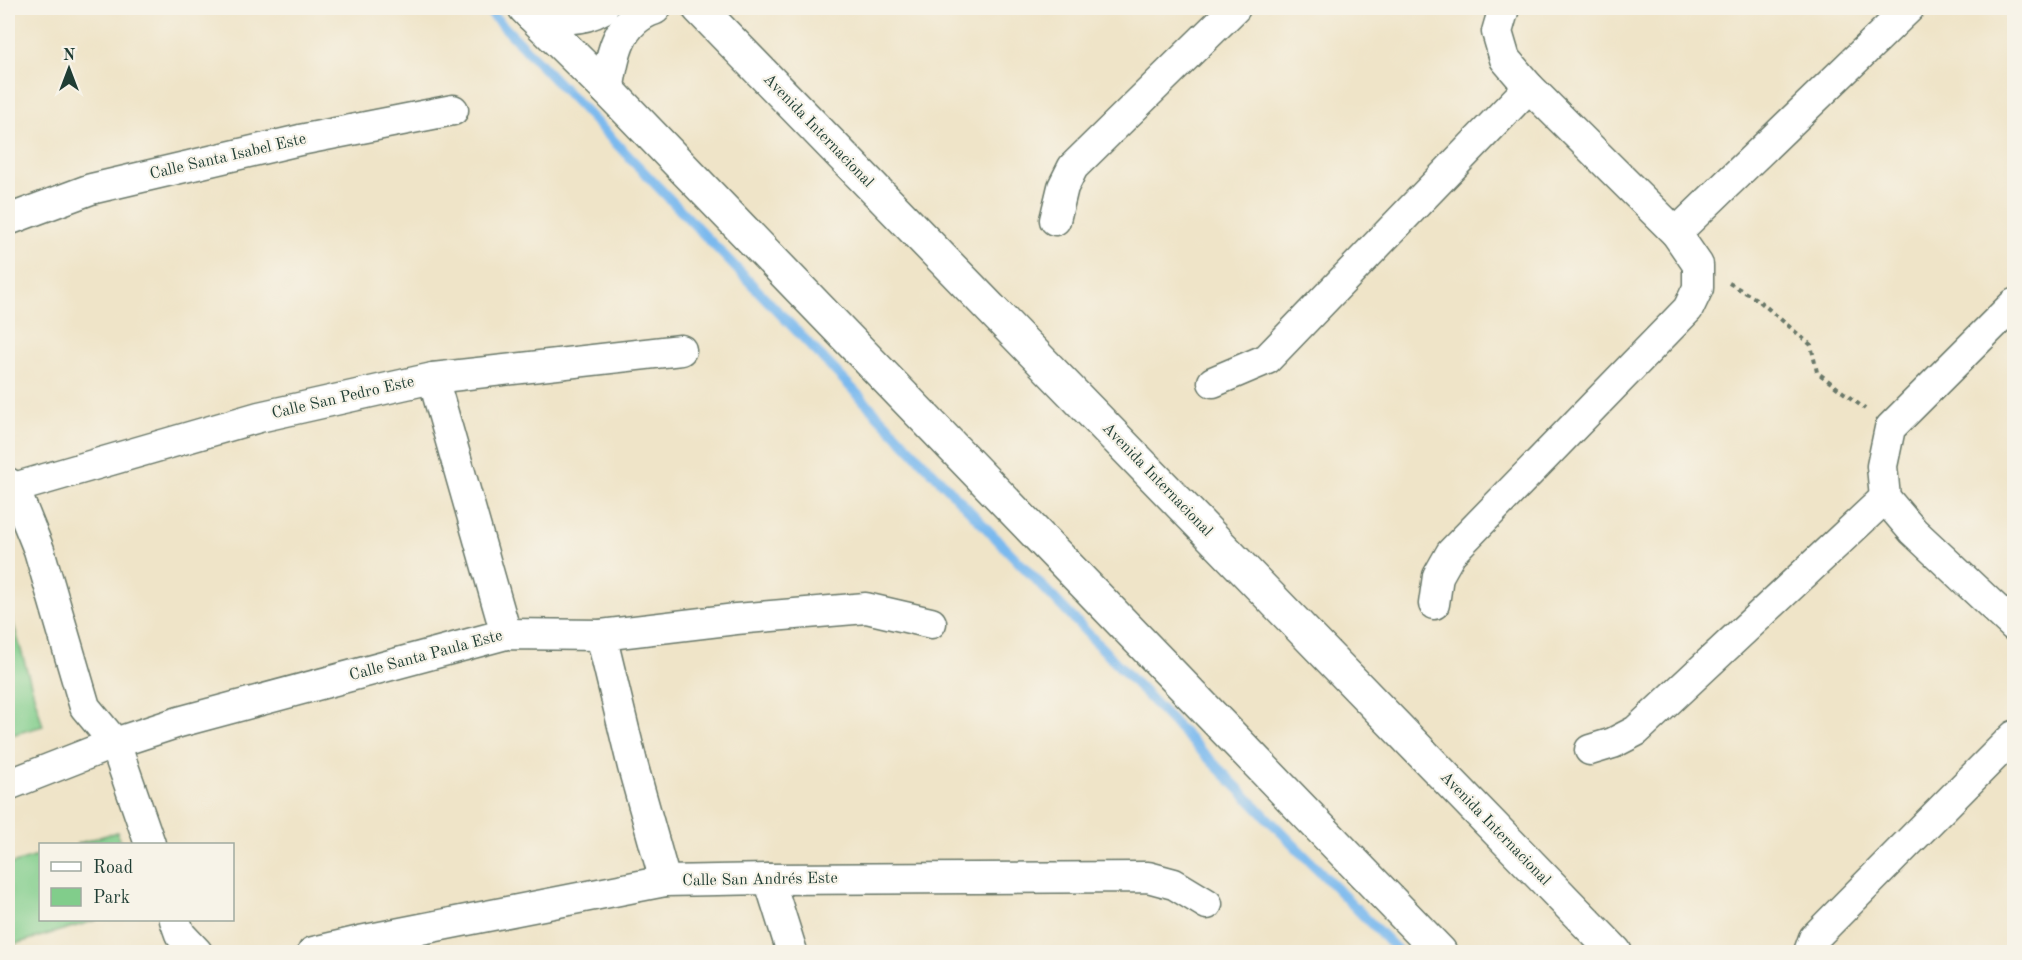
<svg xmlns="http://www.w3.org/2000/svg" width="2022" height="960" viewBox="0 0 2022 960" font-family="'Old Standard TT',serif">
	<rect width="100%" height="100%" fill="#f7f3e8"/>
	<filter id="ink" filterUnits="userSpaceOnUse"><feTurbulence type="fractalNoise" baseFrequency=".0167" numOctaves="2"/><feDisplacementMap in="SourceGraphic" scale="12" xChannelSelector="R" yChannelSelector="G"/><feConvolveMatrix kernelMatrix="1 2 1 2 8 2 1 2 1" color-interpolation-filters="sRGB"/></filter>
	<filter id="wash" filterUnits="userSpaceOnUse"><feTurbulence type="fractalNoise" baseFrequency=".008" numOctaves="4" result="noise"/><feDisplacementMap in="SourceGraphic" scale="24" xChannelSelector="R" yChannelSelector="G"/><feGaussianBlur stdDeviation="1.35" result="paint"/><feColorMatrix in="noise" values="0 0 0 0 0 0 0 0 0 0 0 0 0 0 0 0 0 1.4 0 .05"/><feComposite in="paint" operator="in"/></filter>
	<g filter="url(#wash)">
		<rect width="100%" height="100%" fill="#efe4c8"/>
		<g fill="#81cd8b" stroke="#508560" stroke-width="1.5">
			<polygon points="8,605 43,726 8,736"/>
			<polygon points="117,832 121,844 76,844"/>
			<polygon points="40,855 40,920 97,920 8,946 8,865"/>
		</g>
		<g fill="none" stroke-linecap="round" stroke-linejoin="round">
			<polyline stroke="#7ab9ee" stroke-width="10" points="486,8 1169,718 1399,952"/>
		</g>
	</g>
	<g filter="url(#ink)">
		<g fill="none" stroke-linecap="round" stroke-linejoin="round">
			<g stroke="#687768" stroke-width="33">
				<g id="minor">
					<polyline points="8,220 91,189 300,140 453,110"/>
					<polyline points="1055,220 1063,187 1073,167 1235,8"/>
					<polyline points="1676,233 1909,8"/>
					<polyline points="2014,304 1890,428 1882,466 1885,498 1913,531 2014,626"/>
					<polyline points="433,378 506,634"/>
					<polyline points="1213,382 1267,359 1529,87"/>
					<polyline points="8,483 14,488 39,550 85,707 115,743 150,844"/>
					<polyline points="14,488 259,417 433,378 681,350"/>
					<polyline points="1434,604 1438,576 1451,553 1688,309 1698,288 1698,265 1676,233 1529,87 1505,59 1497,32 1504,8"/>
					<polyline points="601,635 633,767 665,881"/>
					<polyline points="1590,750 1613,743 1636,731 1885,498"/>
					<polyline points="8,785 115,743 179,722 506,634 601,635 736,619 866,608 931,623"/>
					<polyline points="769,879 792,952"/>
					<polyline points="175,920 180,934 197,952"/>
					<polyline points="313,952 360,941 665,881 769,879 1148,877 1174,884 1207,904"/>
					<polyline points="1809,952 1814,938 2014,736"/>
				</g>
			</g>
			<g stroke="#687768" stroke-width="36">
				<g id="primary">
					<polyline points="525,8 607,89 1440,952"/>
					<polyline points="699,8 1615,952"/>
					<path d="M531,14C555,17 579,21 601,8"/>
					<path d="M607,89C612,55 618,20 654,8"/>
				</g>
			</g>
			<polyline stroke="#687768" stroke-width="4" stroke-dasharray="4.5 4.5" stroke-linecap="butt" points="1729,283 1758,300 1811,345 1817,372 1865,409"/>
			<use href="#minor" stroke="#fff" stroke-width="30"/>
			<use href="#primary" stroke="#fff" stroke-width="33"/>
		</g>
	</g>
	<g text-anchor="middle" dominant-baseline="central" stroke-width="4.5" stroke-linejoin="round" paint-order="stroke">
		<g font-size="16" fill="#1f3d34" stroke="#f7f3e8">
			<text transform="translate(818 131) rotate(46)">Avenida Internacional</text>
			<text transform="translate(228 157) rotate(-13)">Calle Santa Isabel Este</text>
			<text transform="translate(343 398) rotate(-13)">Calle San Pedro Este</text>
			<text transform="translate(1157 480) rotate(46)">Avenida Internacional</text>
			<text transform="translate(426 656) rotate(-15)">Calle Santa Paula Este</text>
			<text transform="translate(1495 829) rotate(46)">Avenida Internacional</text>
			<text transform="translate(760 880) rotate(-1)">Calle San Andrés Este</text>
		</g>
	</g>
	<rect width="2022" height="960" fill="none" stroke="#f7f3e8" stroke-width="30"/>
	<rect x="39" y="843" width="195" height="78" fill="#f7f3e8" stroke="#a1aaa0" stroke-width="1.5"/>
	<rect x="51" y="862" width="30" height="9" fill="#ffffff" stroke="#a1aaa0" stroke-width="1.5"/>
	<text x="93" y="873" font-size="18" fill="#1f3d34">Road</text>
	<rect x="51" y="888" width="30" height="18" fill="#81cd8b" stroke="#a1aaa0" stroke-width="1.5"/>
	<text x="93" y="903" font-size="18" fill="#1f3d34">Park</text>
	<g transform="translate(69 69)" stroke="#f7f3e8" stroke-width="4.5" paint-order="stroke">
	<path d="M0-4.5L10 22L0 15L-10 22Z" fill="#1f3d34"/>
	<text y="-9" font-size="16" font-weight="bold" text-anchor="middle" fill="#1f3d34">N</text>
	</g>
</svg>
